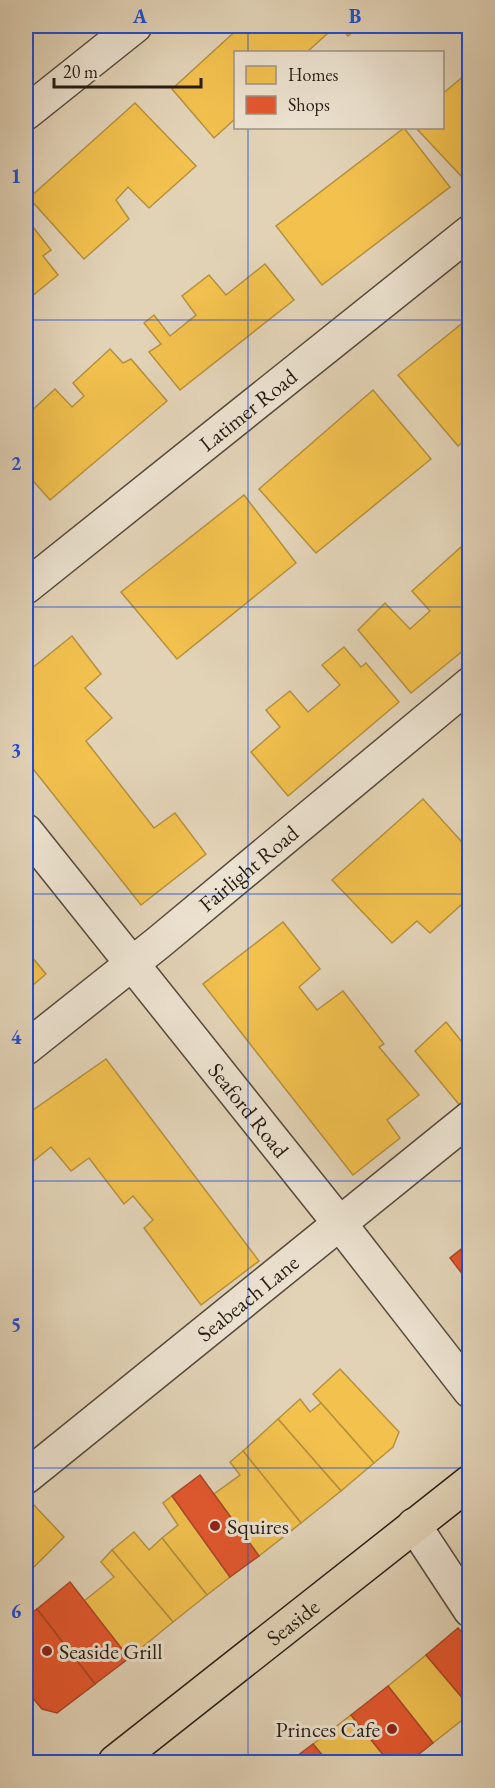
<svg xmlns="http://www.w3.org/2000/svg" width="495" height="1788" viewBox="0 0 495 1788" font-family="'EB Garamond',serif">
	<rect width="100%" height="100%" fill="#e2d3b7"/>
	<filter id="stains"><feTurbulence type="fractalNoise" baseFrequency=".00333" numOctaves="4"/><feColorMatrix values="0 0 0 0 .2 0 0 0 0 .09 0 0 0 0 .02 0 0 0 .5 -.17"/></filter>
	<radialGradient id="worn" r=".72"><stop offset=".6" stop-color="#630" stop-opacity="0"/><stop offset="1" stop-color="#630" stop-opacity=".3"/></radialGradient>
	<g fill="#f2c14e" stroke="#b5903d" stroke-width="1.5">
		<polygon points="241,26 320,26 328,33 307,52 236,52 236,118 214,138 172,89"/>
		<polygon points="339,26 360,26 348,36"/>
		<polygon points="470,71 470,171 462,177 416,128 442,128 442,94"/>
		<polygon points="135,103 196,166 149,208 128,187 116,200 129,219 84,259 29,198"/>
		<polygon points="404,128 450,187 322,285 276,226"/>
		<polygon points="26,218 51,250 43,256 58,275 26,301"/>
		<polygon points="265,264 294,300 180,390 149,352 161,344 144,323 154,315 170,336 196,315 182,296 209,275 226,295"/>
		<polygon points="470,317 470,436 458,446 398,375"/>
		<polygon points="110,349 123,363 131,359 167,401 50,500 26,473 26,416 55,389 72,407 84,396 73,383"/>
		<polygon points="373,390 431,459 316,553 259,489"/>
		<polygon points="244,495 296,563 177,659 121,592"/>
		<polygon points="470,539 470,645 411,693 358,630 385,603 410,629 430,611 412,591"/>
		<polygon points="72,636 101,674 85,688 112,718 86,741 154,828 175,813 206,854 141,905 26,760 26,673"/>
		<polygon points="344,647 361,667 366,663 399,702 288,796 251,752 280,727 266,710 290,691 308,712 340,685 322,665"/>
		<polygon points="423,799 470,851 470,897 430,933 417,921 392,943 332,880"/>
		<polygon points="283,922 320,969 299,987 317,1010 343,991 384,1044 379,1047 419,1095 387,1120 400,1138 353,1175 203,984"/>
		<polygon points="26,950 46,974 26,991"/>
		<polygon points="446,1022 470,1052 470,1110 466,1113 415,1051"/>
		<polygon points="106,1059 259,1261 201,1305 144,1228 153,1220 133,1196 124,1204 89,1158 71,1171 51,1147 26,1167 26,1115"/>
		<polygon points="340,1369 399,1432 393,1447 374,1463 313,1394"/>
		<polygon points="300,1399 310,1412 321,1403 374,1463 341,1491 278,1419"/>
		<polygon points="278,1419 341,1491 301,1523 243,1451"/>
		<polygon points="243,1451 301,1523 259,1556 214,1494 240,1475 230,1462"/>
		<polygon points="172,1496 230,1577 207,1595 162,1538 178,1525 163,1503"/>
		<polygon points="33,1504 64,1537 26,1575 26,1510"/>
		<polygon points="134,1532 149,1550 162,1538 207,1595 173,1622 112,1550"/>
		<polygon points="112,1550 173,1622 129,1658 84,1601 114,1577 101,1562"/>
		<polygon points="426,1655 470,1707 470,1714 433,1743 388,1686"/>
		<polygon points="351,1715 389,1762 328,1762 313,1744"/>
	</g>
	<g fill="#e4572e" stroke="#ab4626" stroke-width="1.5">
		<polygon points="470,1242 470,1284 450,1258"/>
		<polygon points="200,1475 259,1556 230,1577 172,1496"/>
		<polygon points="70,1582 129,1658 95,1684 37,1609"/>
		<polygon points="37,1609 95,1684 57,1713 42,1709 26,1690 26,1617"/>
		<polygon points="458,1628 470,1641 470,1707 426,1655"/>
		<polygon points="388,1686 433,1743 409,1762 389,1762 351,1715"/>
		<polygon points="313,1744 328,1762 289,1762"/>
	</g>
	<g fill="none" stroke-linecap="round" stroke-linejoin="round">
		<g stroke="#564a3d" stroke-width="36">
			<g id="minor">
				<polyline points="26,113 135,26"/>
				<path id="s1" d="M26,587L470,232"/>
				<path id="s2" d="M26,831L340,1224L470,1391"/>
				<path id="s3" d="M26,1048L158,943L470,684"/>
				<path id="s4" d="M26,1477L470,1118"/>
				<polyline points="414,1525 470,1610"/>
			</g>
		</g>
		<g stroke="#271d14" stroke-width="36">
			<g id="major">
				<path id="s5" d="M115,1762L470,1482"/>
			</g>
		</g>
		<use href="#minor" stroke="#ece2d0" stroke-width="33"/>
		<use href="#major" stroke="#e2d3b7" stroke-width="33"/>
	</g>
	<path fill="none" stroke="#1d4ed8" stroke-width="1.5" stroke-opacity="0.55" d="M248,26V52M248,128V1762M26,320H470M26,607H470M26,894H470M26,1181H470M26,1468H470"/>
	<g fill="#8f2418" stroke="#ece2d0" stroke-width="2">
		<circle cx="215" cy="1526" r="6"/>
		<circle cx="47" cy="1651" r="6"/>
		<circle cx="392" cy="1729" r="6"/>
	</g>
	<g text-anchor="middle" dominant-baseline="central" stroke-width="6" stroke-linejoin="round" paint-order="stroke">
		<g font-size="22" fill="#271d14" stroke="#ece2d0">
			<text stroke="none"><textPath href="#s1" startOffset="284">Latimer Road</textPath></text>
			<text stroke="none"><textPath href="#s3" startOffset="286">Fairlight Road</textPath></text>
			<text stroke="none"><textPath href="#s2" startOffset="357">Seaford Road</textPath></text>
			<text stroke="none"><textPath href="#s4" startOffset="285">Seabeach Lane</textPath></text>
			<text stroke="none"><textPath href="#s5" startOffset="226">Seaside</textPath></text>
		</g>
		<g font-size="22" fill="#271d14" stroke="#ece2d0" text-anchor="start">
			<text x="227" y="1526">Squires</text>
			<text x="59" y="1651">Seaside Grill</text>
			<text x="380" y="1729" text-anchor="end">Princes Cafe</text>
		</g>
	</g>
	<rect width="495" height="1788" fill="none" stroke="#e2d3b7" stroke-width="66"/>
	<rect x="234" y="51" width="210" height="78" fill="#ece2d0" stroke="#9d9385" stroke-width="1.5"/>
	<rect x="246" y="66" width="30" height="18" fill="#f2c14e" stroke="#9d9385" stroke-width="1.5"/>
	<text x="288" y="81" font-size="18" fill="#271d14">Homes</text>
	<rect x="246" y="96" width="30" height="18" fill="#e4572e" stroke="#9d9385" stroke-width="1.5"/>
	<text x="288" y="111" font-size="18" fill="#271d14">Shops</text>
	<path d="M54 78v9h147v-9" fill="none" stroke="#271d14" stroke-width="3"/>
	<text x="63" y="78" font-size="18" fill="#271d14" stroke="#ece2d0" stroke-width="4.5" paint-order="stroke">20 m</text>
	<rect x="33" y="33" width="429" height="1722" fill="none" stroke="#1d4ed8" stroke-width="2"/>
	<g font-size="20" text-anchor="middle" font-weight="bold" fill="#1d4ed8">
		<text x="140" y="23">A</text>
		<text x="355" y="23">B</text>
		<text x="16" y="183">1</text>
		<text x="16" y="470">2</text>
		<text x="16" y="757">3</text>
		<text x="16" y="1044">4</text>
		<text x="16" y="1331">5</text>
		<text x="16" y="1618">6</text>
	</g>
	<rect width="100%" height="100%" filter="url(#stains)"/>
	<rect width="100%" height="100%" fill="url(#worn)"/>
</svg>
